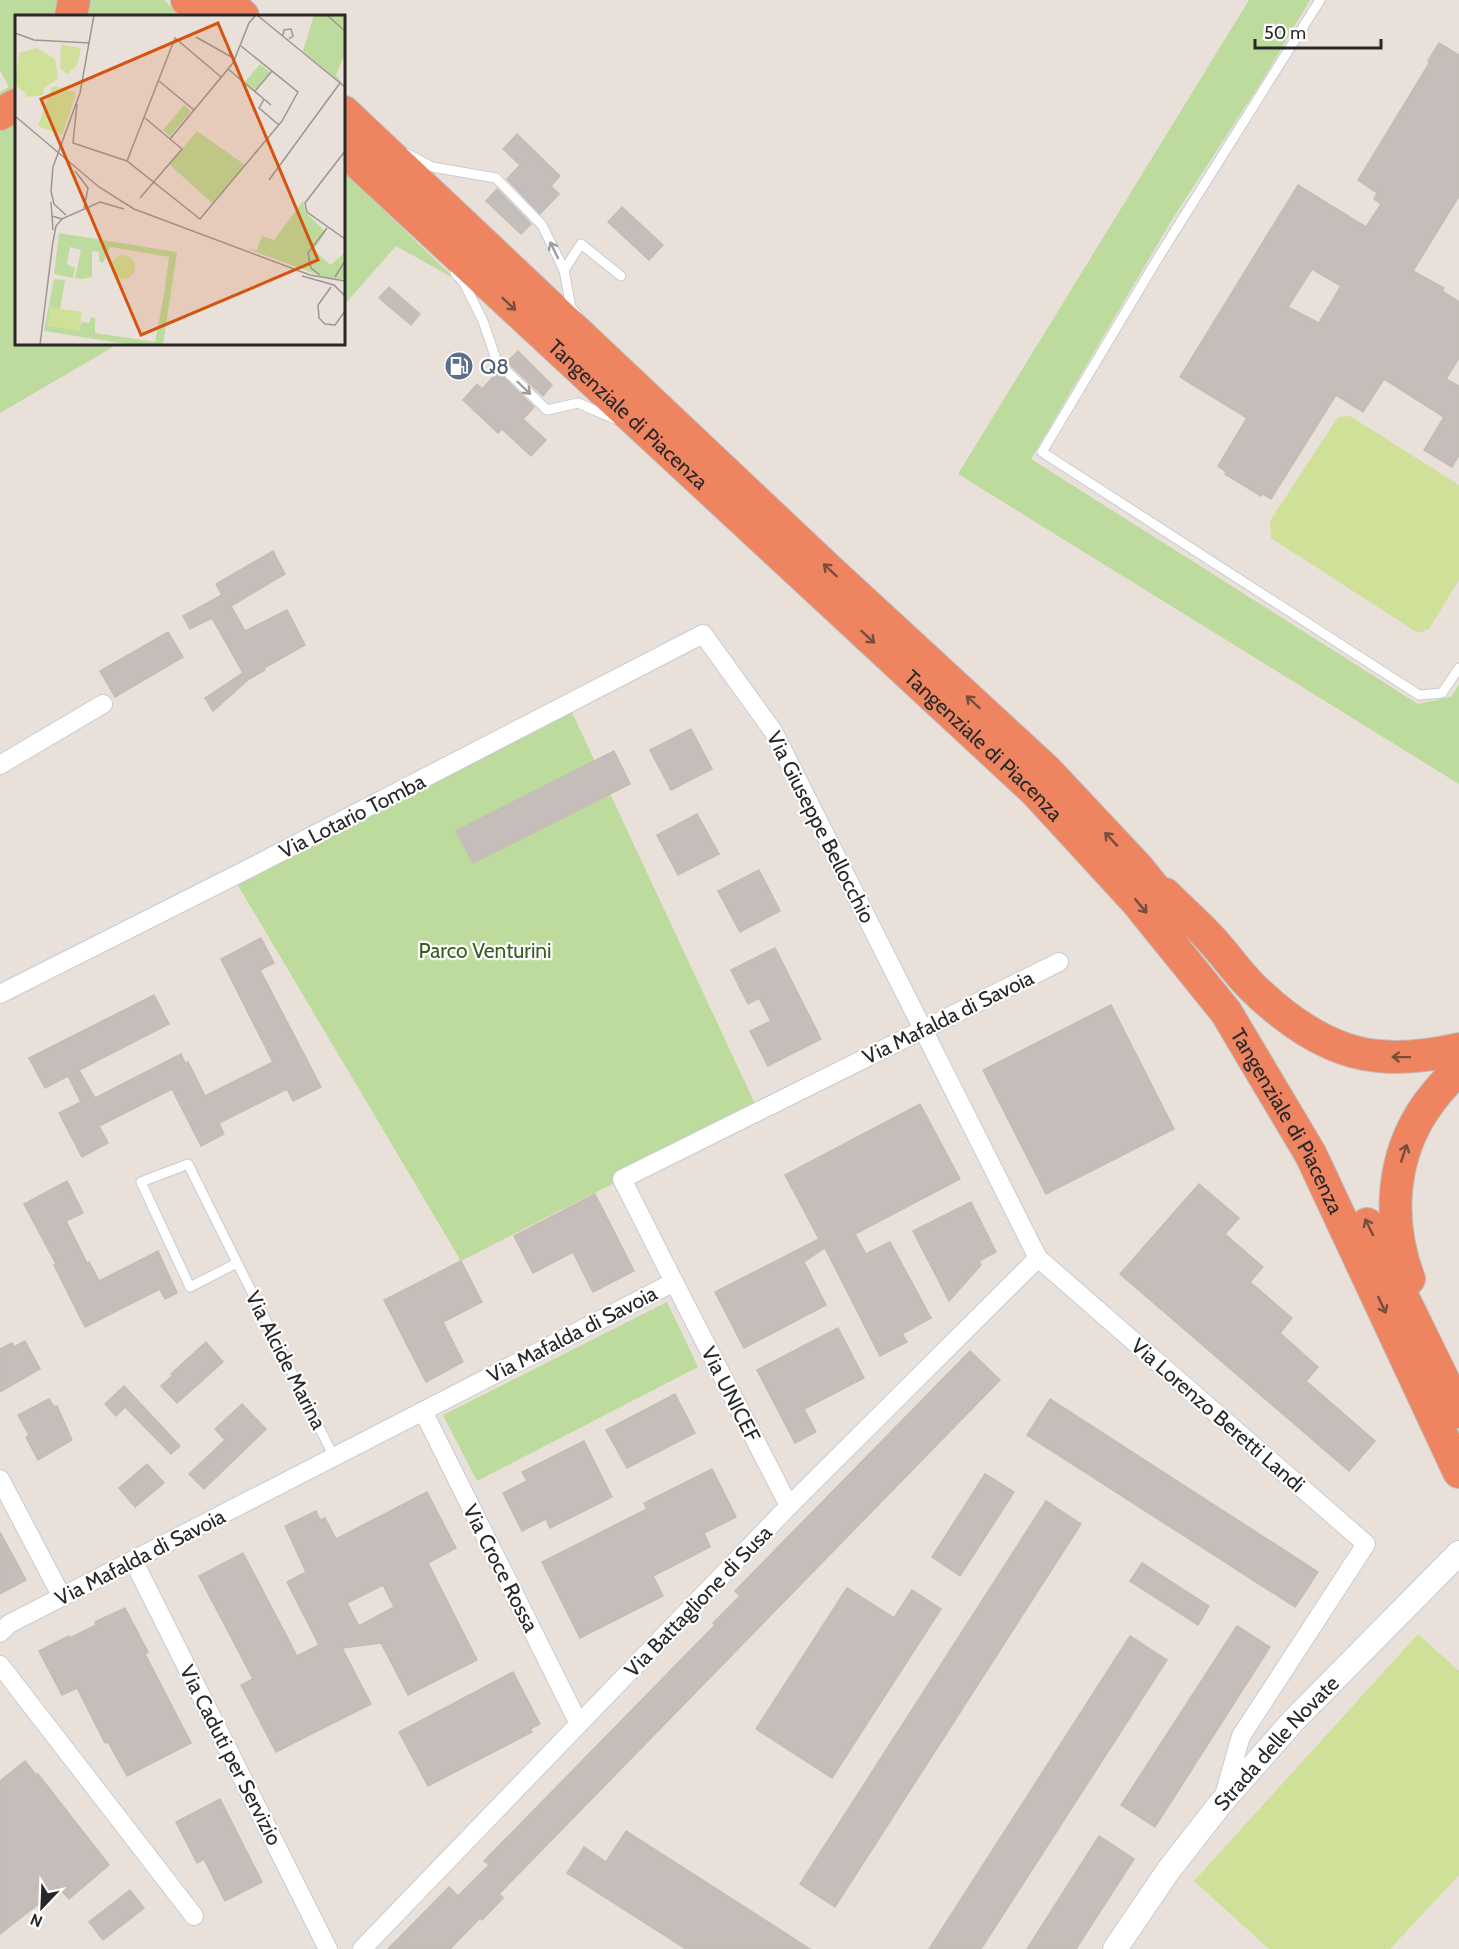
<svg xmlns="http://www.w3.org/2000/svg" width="1459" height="1949" viewBox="0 0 1459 1949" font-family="Cabin,sans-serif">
	<rect width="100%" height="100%" fill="#e9e0da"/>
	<g fill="#bcdb9c">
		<polygon points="0,0 164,0 181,16 16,16 16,344 118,344 0,413 0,92 9,87 0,70"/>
		<polygon points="1249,0 1310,0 1265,76 1173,218 1031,459 1418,704 1451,697 1459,685 1459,784 958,474"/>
		<polygon points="344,172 455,279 396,246 344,305"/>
		<polygon points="568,704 758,1110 461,1261 233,877"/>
		<polygon points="667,1302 698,1367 477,1481 443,1415"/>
	</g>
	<g fill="#cfe198">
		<polygon points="1350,416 1459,485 1459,580 1429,629 1418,633 1271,538 1270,521 1338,417"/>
		<polygon points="1418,1634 1459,1671 1459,1875 1390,1949 1269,1949 1194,1881"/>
	</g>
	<g fill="#c4bdba" stroke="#c4bcb5" stroke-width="1.5" fill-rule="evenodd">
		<path d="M1439,43L1459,55V196L1413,271L1444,288L1442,291L1459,302V358L1446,379L1459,386V455L1452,467L1424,450L1444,417L1384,379L1363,412L1336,395L1271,499L1263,494L1261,496L1225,474L1226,472L1218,466L1247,418L1180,377L1298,185L1366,227L1381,204L1374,199L1377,193L1358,180L1430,62L1428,61ZM1312,269L1341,286L1319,323L1288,307Z"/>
		<polygon points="517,134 560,176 551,186 559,194 540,214 507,179 520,165 503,149"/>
		<polygon points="497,189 531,224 521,234 486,201"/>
		<polygon points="622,207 663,245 649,260 608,222"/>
		<polygon points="389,287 420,314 411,325 379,298"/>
		<polygon points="518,351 552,385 543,396 507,362"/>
		<polygon points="498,372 534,407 523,419 546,440 531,456 502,429 498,433 463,400 477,384 482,389"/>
		<polygon points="273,551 285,574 231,606 245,631 287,610 305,645 264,668 265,670 249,679 213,711 205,698 243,673 212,618 190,629 183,616 222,595 216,584"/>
		<polygon points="168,632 183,657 115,697 100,671"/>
		<polygon points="691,729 712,769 671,790 650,750"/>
		<polygon points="614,751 630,784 473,863 456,831"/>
		<polygon points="697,814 719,854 678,875 657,835"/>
		<polygon points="759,870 780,911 740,932 718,891"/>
		<polygon points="261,938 274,963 260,970 321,1087 293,1101 287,1089 219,1123 224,1134 201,1146 172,1089 99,1126 108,1143 82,1157 59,1113 81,1102 68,1076 45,1088 29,1058 154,995 169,1024 79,1070 95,1098 181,1054 185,1063 188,1062 205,1096 273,1062 221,959"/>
		<polygon points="775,948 821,1039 768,1066 750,1031 771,1021 759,998 748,1004 731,970"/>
		<polygon points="1111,1005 1174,1129 1046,1194 983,1070"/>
		<polygon points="920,1104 960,1179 855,1234 866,1254 890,1242 931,1318 902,1334 907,1342 880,1356 825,1248 804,1262 826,1305 744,1348 715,1292 819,1239 785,1175"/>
		<polygon points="67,1181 83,1213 66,1221 87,1263 89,1262 99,1281 158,1251 177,1293 165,1299 160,1289 85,1327 54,1265 56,1264 24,1204"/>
		<polygon points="1199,1184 1239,1218 1225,1234 1263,1267 1250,1282 1292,1318 1280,1333 1318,1367 1306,1381 1375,1441 1349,1471 1120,1274"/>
		<polygon points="595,1194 634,1271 593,1292 573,1252 533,1273 514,1236"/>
		<polygon points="971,1202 996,1252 979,1261 981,1265 949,1301 913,1231"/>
		<polygon points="461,1261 482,1302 443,1322 463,1362 426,1382 384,1300"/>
		<polygon points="838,1328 864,1378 804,1409 816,1432 795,1443 757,1370"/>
		<polygon points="25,1341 40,1369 0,1392 0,1349 12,1343 14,1347"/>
		<polygon points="206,1342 223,1362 177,1403 161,1386 173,1375 171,1374"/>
		<polygon points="970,1351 1000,1380 499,1894 503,1898 482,1920 480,1918 450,1949 388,1949 449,1887 458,1896 489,1865 484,1861 715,1625 713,1623 740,1596 735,1591"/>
		<polygon points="124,1386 180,1446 171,1454 125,1407 116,1416 105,1404"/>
		<polygon points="675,1394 695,1433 627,1468 606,1430"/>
		<polygon points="49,1399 54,1407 57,1406 72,1440 38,1460 26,1437 29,1435 18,1415"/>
		<polygon points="1050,1399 1318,1572 1295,1607 1027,1435"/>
		<polygon points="242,1404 266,1429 204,1489 189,1474 225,1440 215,1429"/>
		<polygon points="584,1441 612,1497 550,1528 546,1519 522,1531 503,1493 527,1481 522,1472"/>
		<polygon points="147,1464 164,1483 135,1507 119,1488"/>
		<polygon points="712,1469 736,1517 704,1533 710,1547 653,1576 663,1596 580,1638 542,1562 647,1509 644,1503"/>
		<polygon points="985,1474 1014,1492 960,1576 932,1557"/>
		<path d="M427,1492L456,1548L428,1563L477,1660L408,1695L381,1643L342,1648L371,1704L276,1752L241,1685L253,1679L199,1576L243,1553L297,1656L319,1645L287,1582L306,1572L285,1526L316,1511L320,1520L325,1518L336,1539ZM383,1585L394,1607L359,1626L347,1603Z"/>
		<polygon points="1046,1501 1081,1524 835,1907 800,1884"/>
		<polygon points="0,1532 26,1580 0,1594"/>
		<polygon points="1142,1563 1209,1606 1198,1625 1130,1581"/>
		<polygon points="847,1588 894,1618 912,1590 941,1609 832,1778 756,1729"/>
		<polygon points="125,1608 148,1652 145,1654 191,1743 127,1776 108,1742 105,1743 77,1688 62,1695 39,1651 69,1636 70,1638 96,1625 95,1622"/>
		<polygon points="1237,1626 1270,1647 1155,1827 1121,1805"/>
		<polygon points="1130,1636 1167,1660 981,1949 929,1949"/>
		<polygon points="513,1672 540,1724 530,1729 532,1732 428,1786 399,1732"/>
		<polygon points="25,1761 36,1775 38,1774 109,1865 69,1899 59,1888 0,1934 0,1781"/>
		<polygon points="220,1799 262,1882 225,1901 204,1859 197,1863 176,1822"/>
		<polygon points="626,1831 810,1949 686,1949 567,1873 584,1847 606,1862"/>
		<polygon points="1099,1836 1134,1859 1076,1949 1027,1949"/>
		<polygon points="130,1890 144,1908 103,1940 89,1922"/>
	</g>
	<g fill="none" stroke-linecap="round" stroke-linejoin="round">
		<g stroke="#c6ccd4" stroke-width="11">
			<g id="lane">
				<polyline points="1320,0 1158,258 1042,452 1419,695 1442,693 1459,668"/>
				<polyline points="406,153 432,167 496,178 542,225 564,270 571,308 576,313"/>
				<polyline points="564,270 581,244 621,276"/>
				<polyline points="455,273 464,283 483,321 497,362 547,410 578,403 615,419"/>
				<polyline points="237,1263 190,1287 141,1182 188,1164 334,1457"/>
			</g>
		</g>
		<g stroke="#c6ccd4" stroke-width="20">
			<g id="street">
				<polyline points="0,765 103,704"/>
				<polyline points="0,994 242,872 703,634 773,731 1038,1258 1366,1544 1241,1736 1223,1799"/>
				<polyline points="674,1282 789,1506"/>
				<polyline points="423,1411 579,1724"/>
				<polyline points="0,1479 62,1597"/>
				<polyline points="133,1560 328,1949"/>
				<polyline points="0,1633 9,1624 674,1282 622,1179 1059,962"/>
				<polyline points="0,1665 194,1916"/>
				<polyline points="362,1949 789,1506 1038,1258"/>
			</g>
		</g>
		<g stroke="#c6ccd4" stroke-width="26">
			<g id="secondary">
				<path id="s1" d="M1115,1949L1168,1871L1221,1803L1294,1720L1459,1553"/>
			</g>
		</g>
		<g stroke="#bebebe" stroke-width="34">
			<g id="highway">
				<polyline points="187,0 205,16"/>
				<polyline points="226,0 243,16"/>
				<polyline points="71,16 74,0"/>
				<polyline points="344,112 828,569 1046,770 1138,868 1176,915"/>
				<polyline points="0,114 16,105"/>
				<path id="s2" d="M344,150L1035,791L1137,902L1226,1012L1311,1155L1459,1472"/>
				<path d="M1165,894C1180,909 1196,923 1210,938C1225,954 1237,972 1252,987C1285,1019 1330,1052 1378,1056C1406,1059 1432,1055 1459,1049"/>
				<polyline points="1367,1224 1459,1412"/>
				<path d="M1409,1279C1387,1221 1391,1155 1428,1104C1437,1092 1447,1079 1459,1070"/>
			</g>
		</g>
		<use href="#lane" stroke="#fff" stroke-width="9"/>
		<use href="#street" stroke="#fff" stroke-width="18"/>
		<use href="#secondary" stroke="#fff" stroke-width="24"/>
		<use href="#highway" stroke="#ee8560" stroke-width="32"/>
	</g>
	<defs><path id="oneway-shaft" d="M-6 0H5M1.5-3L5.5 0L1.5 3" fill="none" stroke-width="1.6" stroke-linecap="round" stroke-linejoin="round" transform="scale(1.5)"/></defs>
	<g stroke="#9e9e9e">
		<use href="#oneway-shaft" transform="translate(554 250) rotate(-116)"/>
		<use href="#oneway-shaft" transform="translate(524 388) rotate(44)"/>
	</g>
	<g stroke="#774d3e">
		<use href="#oneway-shaft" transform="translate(509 304) rotate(43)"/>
		<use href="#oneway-shaft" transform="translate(830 570) rotate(-137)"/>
		<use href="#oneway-shaft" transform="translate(868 637) rotate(43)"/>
		<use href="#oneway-shaft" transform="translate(973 702) rotate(-137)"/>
		<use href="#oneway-shaft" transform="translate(1111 839) rotate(-133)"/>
		<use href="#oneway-shaft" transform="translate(1141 906) rotate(50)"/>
		<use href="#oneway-shaft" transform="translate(1401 1057) rotate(-179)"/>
		<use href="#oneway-shaft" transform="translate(1404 1153) rotate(-72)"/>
		<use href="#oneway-shaft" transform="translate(1369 1227) rotate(-116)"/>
		<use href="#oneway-shaft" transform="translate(1382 1305) rotate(65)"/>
	</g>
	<defs>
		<g id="fuel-disc" transform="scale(1.5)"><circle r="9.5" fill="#5c6f8a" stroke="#fff"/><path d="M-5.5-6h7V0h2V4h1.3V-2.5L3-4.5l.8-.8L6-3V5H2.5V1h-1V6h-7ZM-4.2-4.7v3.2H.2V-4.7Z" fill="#fff"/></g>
	</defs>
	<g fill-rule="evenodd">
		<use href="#fuel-disc" x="459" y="366"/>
	</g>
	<g text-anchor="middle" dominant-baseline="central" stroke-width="4.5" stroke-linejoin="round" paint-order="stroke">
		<g font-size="21" fill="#4e5e75" stroke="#fff" text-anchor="start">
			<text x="480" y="366">Q8</text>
		</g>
		<g font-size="21" fill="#282828" stroke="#fff">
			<text stroke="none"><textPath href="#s2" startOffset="388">Tangenziale di Piacenza</textPath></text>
			<text stroke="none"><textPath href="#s2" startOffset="874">Tangenziale di Piacenza</textPath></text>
			<text transform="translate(352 816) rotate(-27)">Via Lotario Tomba</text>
			<text transform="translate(821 827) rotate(63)">Via Giuseppe Bellocchio</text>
			<text transform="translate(948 1017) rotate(-26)">Via Mafalda di Savoia</text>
			<text stroke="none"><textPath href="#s2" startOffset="1360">Tangenziale di Piacenza</textPath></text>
			<text transform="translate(572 1334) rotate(-27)">Via Mafalda di Savoia</text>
			<text transform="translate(286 1360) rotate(63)">Via Alcide Marina</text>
			<text transform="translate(731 1394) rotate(63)">Via UNICEF</text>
			<text transform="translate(1218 1415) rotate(41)">Via Lorenzo Beretti Landi</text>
			<text transform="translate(140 1557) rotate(-27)">Via Mafalda di Savoia</text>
			<text transform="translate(501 1568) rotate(63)">Via Croce Rossa</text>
			<text transform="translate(698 1601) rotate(-46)">Via Battaglione di Susa</text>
			<text stroke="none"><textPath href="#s1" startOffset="262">Strada delle Novate</textPath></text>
			<text transform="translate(231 1755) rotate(63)">Via Caduti per Servizio</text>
		</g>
		<g font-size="21" fill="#375d20" stroke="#fff">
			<text x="485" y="950">Parco Venturini</text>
		</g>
	</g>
	<g transform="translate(15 15)">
		<rect width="330" height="330" fill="#e9e0da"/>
		<path d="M299,0H330V39L321,60L330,72L288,36ZM245,49L255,57L239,76L230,67ZM169,90L176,96L155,121L148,115ZM182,116L230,150L198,189L154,149ZM288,186L291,198L311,217L298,235L316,250L330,237V264L311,263L233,234L242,235L247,221L259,225ZM44,218L162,237L148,330H118L29,316L39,264L50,265L45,294L35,292L64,316L66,307L74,308L76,302L80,303V318L140,327L149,279L154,242L95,232L88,248L84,246V237L77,236V262L68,264L60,263L66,235L55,232L52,249L60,253L58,263L39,259Z" fill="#bcdb9c"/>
		<path d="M46,29L66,33L62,50L52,59L45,53ZM22,33L40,44L43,64L29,73L28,80L11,82V78L0,70L4,38ZM41,71L61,78L47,120L23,111L37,72ZM96 252a12 12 0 1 1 24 0a12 12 0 1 1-24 0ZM35,292L67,297L64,316L32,311Z" fill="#cfe198"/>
		<path fill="none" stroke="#9c9693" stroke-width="1.5" d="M242,0L330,72M312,0L330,16M0,18L19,25L75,28M268,20L269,15L276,14L278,21L274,24M181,22L220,44M213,54L256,90M144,66L179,95M240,76L257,56M249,84L244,93L264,110M62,89L58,128L112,146L185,204L267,106L283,77L226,31M0,101L84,172L119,194L295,260L330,266M130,103L155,124M330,136L290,188L292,197L330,224M112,146L160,23L206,62M60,156L73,173L69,193M254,165L325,68M36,176L38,152L65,78L79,0M36,176L39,189L51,200M125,183L167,134L155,124L218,48L234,8L241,0M36,187L38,215M37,201L47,204L85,187L109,194M38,227L41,211L47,204M305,260L296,253L293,238L312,213M287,261L319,270L330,281M320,262L330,246M316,272L303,290L304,303L310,309L320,310L330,296M25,330L38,226"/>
		<path fill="#d5540f" fill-opacity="0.15" stroke="#d5540f" stroke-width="3" d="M203,8L303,245L126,320L26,84Z"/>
		<rect width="330" height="330" fill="none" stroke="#282828" stroke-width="3"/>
	</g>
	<g transform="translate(42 1907) rotate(203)" stroke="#ffffff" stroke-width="4.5" paint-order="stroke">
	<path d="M0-4.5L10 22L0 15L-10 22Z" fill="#282828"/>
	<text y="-9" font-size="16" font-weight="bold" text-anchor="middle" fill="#282828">N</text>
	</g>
	<path d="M1255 39v9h126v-9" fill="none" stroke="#282828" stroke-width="3"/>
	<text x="1264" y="39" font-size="18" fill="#282828" stroke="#ffffff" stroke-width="4.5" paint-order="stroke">50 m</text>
</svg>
